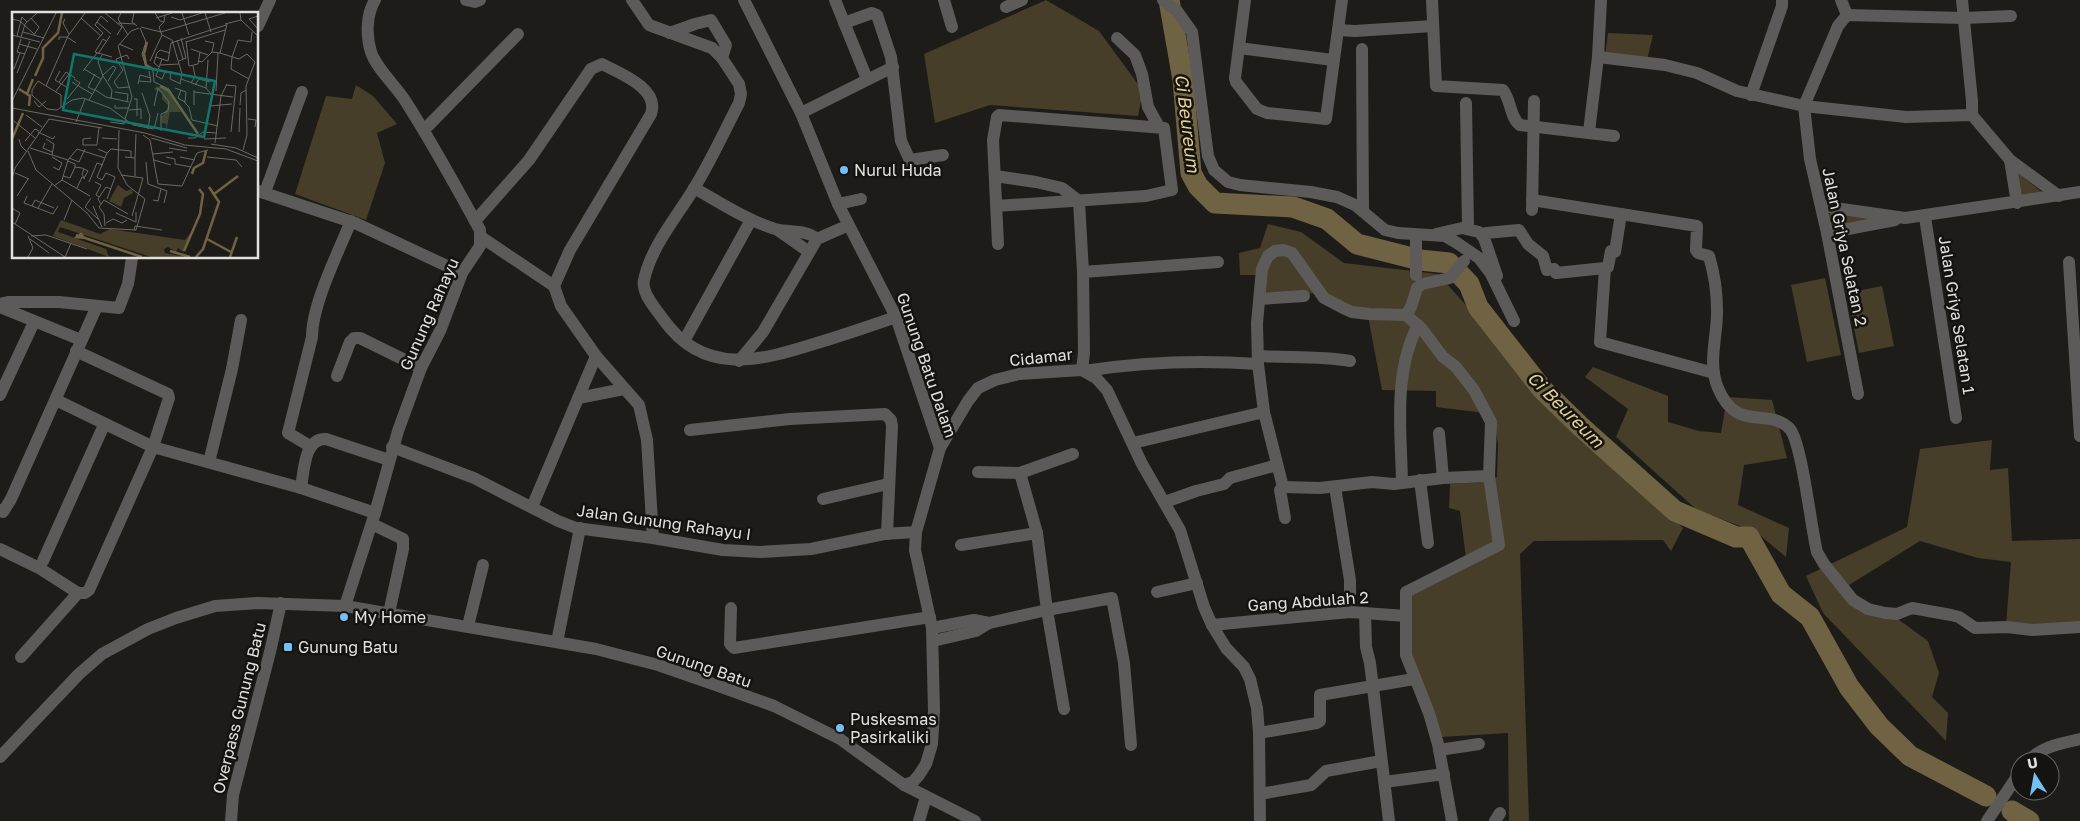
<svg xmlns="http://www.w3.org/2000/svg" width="2080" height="821" viewBox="0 0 2080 821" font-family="'Golos Text',sans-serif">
	<rect width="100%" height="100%" fill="#1e1c18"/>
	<g fill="#463e29">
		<polygon points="1046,0 1099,31 1143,91 1138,116 990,105 935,123 924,54"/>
		<polygon points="1608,33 1653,35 1647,60 1605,55"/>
		<polygon points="356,85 373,96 397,124 377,133 385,163 366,220 295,194 326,96 352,99"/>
		<polygon points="2016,171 2043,193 2020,196"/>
		<polygon points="1831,213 1877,217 1837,228 1830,226 1828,216"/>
		<polygon points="1268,224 1301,232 1344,263 1438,274 1557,407 1683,528 1671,551 1663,540 1534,541 1520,554 1529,821 1509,821 1508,733 1441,737 1410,653 1408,593 1467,566 1460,511 1449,508 1450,484 1485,482 1497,477 1498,444 1493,414 1436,407 1436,391 1382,390 1367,311 1352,309 1324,293 1266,295 1266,275 1240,275 1239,253 1260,248"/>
		<polygon points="1825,278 1841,355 1807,362 1791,285"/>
		<polygon points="1882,286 1894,346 1859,353 1847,293"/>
		<polygon points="1593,367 1668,396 1668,422 1699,431 1721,433 1727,397 1772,400 1787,458 1744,465 1738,505 1789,528 1786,557 1756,532 1697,510 1616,437 1628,409 1585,377"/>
		<polygon points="1992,440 1990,470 2008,468 2012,541 2080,539 2080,629 2006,625 2011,562 1978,558 1920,541 1849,585 1864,608 1895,617 1928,641 1939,673 1932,697 1948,713 1946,741 1823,613 1806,576 1907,527 1920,449"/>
	</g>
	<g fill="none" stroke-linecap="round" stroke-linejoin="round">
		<g stroke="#6f6343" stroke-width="21">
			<polyline points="1169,0 1183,80 1191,173 1198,186 1215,203 1293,207 1327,219 1357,244 1420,260 1449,263 1469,284 1478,307 1542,389 1580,426 1675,511 1736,537 1749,537 1781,594 1810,617 1849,687 1879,726 1910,756 1986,796"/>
			<polyline points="2012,811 2029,821"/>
		</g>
		<g stroke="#5c5b59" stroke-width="12">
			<polyline points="466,0 475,2 480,0"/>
			<path d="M632,0L649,25L712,48L722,58L739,84L741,94L739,103C724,132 710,163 693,190C676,218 651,247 644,280C641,293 656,309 663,319C704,377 760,361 817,343C844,335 870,326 896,317"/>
			<polyline points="744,0 801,113 838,204 896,317 940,448 916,532 915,550 932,628 934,711 932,744 926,764 919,775 913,782 904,785"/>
			<polyline points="835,0 867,79"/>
			<polyline points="944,0 952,27"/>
			<polyline points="1163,0 1177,11 1192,32 1208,156 1214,170 1228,182 1240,185 1311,192 1337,197 1355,205 1385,230 1398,233 1445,236 1457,243 1479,258 1491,274 1514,321"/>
			<polyline points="1245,0 1235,78 1236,82 1257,109 1267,113 1326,119 1342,0"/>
			<path d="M1432,0L1436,86L1503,90C1511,100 1510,118 1520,125L1614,136"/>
			<polyline points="1841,0 1847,15"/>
			<polyline points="1962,0 1972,101 1972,115"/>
			<polyline points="1006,7 1022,0"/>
			<polyline points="844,23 872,13 877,15 891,57 901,141 914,169"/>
			<polyline points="258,26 270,0"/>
			<polyline points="1338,30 1355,31 1433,26"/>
			<polyline points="670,33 695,24 711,20 726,45 722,58"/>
			<polyline points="1117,38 1135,55 1142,74 1148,107 1159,127"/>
			<polyline points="1239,48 1333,60"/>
			<polyline points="1362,49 1363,211"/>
			<polyline points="1598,57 1665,65 1697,73 1737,91 1804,106 1906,117 1972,115 2010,160 2059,196"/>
			<polyline points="1751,95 1782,6 1782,0"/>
			<polyline points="1466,103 1468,228"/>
			<polyline points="801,113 893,67"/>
			<polyline points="424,130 518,34"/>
			<polyline points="1589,132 1598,57 1601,0"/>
			<polyline points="910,160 943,155"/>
			<polyline points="2010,160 2017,203"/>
			<polyline points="995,176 1036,182 1062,188 1079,201"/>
			<path d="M694,188C721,203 746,220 775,229C789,233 806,229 817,239"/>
			<polyline points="258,191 355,223 462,273"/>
			<polyline points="265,192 302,92"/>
			<path d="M1532,200L1697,226L1696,250L1698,253L1709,256C1714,273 1717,292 1717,309C1718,335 1707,362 1718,388C1737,434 1768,406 1790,429C1802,444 1811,528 1817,552L1824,564L1853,600L1868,609L1885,613L1897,614L1912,608L1951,615L1959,617L1975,628L2007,627L2032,630L2080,627"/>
			<polyline points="1079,201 1083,272 1084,353 1082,370"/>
			<polyline points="838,204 861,199"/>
			<polyline points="996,206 1146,196 1172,190 1164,128 999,115 997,117 993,140 998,244"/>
			<polyline points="1821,206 1905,218 2080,192"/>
			<polyline points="1532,210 1534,101"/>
			<polyline points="1621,214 1615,252 1611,251 1608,267 1605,268 1600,342 1714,373"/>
			<polyline points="1925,217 1956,418"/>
			<path d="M475,221L529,160L591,69L602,64C619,73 660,88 651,114L570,250L554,286"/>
			<polyline points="778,230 809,252"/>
			<polyline points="1486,233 1519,230 1528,244 1543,256 1547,270 1554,269 1556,273 1605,268"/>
			<polyline points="1827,233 1895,220"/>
			<polyline points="1436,234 1462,228 1479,232 1484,238 1497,276"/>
			<polyline points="1416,235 1416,275"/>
			<polyline points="481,237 554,286 561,306 596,356 639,405 647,440 653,538"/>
			<polyline points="2069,262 2080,436"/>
			<polyline points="1083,272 1218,262"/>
			<polyline points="1260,299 1304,296"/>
			<polyline points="0,304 8,302 59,302 119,308 128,284 132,258"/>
			<polyline points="0,307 81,340"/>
			<polyline points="1406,315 1411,307 1417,288 1422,284 1450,278 1464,261"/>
			<polyline points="684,341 751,220"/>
			<path d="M1258,356C1289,358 1320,356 1350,361"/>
			<polyline points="739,361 763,332 817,239 842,228"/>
			<path d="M1084,371C1142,362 1200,360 1258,364"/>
			<polyline points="337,376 350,342 354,338 360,338 421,368"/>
			<polyline points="1858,394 1827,233 1810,159 1804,106 1838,26 1847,15 1964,18 2011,16"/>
			<polyline points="0,395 34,322"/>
			<polyline points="578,398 624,389"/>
			<polyline points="56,400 153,447 301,488 375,513"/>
			<polyline points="690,430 790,419 885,414 891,420 892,426 887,534"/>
			<polyline points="1439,433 1443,478"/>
			<polyline points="1133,443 1264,412"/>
			<path d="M310,446L288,433L312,337C312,304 338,253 351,221"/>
			<polyline points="392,447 474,478 558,521 576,528 653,538 723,550 760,552 811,549 884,534 916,532"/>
			<polyline points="940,448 968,401 978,388 995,380 1019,374 1082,370 1096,378 1107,390 1142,464 1180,530 1204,607 1212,625 1226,648 1244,667 1250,679 1257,708 1259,733 1260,821"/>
			<polyline points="209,462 232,369 241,320"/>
			<polyline points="978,472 1020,473 1037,533 1047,610 1064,709"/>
			<polyline points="1020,473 1073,454"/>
			<polyline points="1420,480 1428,543"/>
			<path d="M1402,482C1401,430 1393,373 1418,325"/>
			<polyline points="1283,487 1320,488 1372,482 1394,484 1443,478 1489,476"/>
			<polyline points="1335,487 1350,580 1350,612"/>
			<path d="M301,488C304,471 304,438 326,439L389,460"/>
			<polyline points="823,499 888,484"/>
			<polyline points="1165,502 1196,491 1224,484 1230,478 1277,465"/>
			<polyline points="532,507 596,356"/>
			<polyline points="0,510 3,512 11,499 97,306"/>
			<polyline points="1285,518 1280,490 1283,487 1264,412 1258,364 1257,323 1262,269 1268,256 1275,251 1284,250 1292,253 1324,298 1343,308 1352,312 1369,314 1406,315 1422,329 1443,357 1455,366 1474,390 1491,422 1489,476 1499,545 1406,592 1406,655 1429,713 1438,744 1452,821"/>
			<polyline points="372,524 403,539 403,549 389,613"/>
			<polyline points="961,545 1037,533"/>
			<polyline points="0,549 39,568 78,593 85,593 89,590 153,447 169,398 168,394 76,351"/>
			<polyline points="43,561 104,425"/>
			<polyline points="1157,592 1197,583"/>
			<path d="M345,606L375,513L398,431L421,368L440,331L462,273L480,246V230L475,221C453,181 431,141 406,102C397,87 376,68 371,52C366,36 366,15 375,0"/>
			<polyline points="731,608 730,644 734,648 930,617"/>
			<polyline points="1365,613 1366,647 1370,663 1389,821"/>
			<polyline points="1212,625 1350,612 1406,616"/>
			<polyline points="468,626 483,565"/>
			<polyline points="932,628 974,620 989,623"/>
			<polyline points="933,641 976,631 989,623 1047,610 1112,598 1124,663 1131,745"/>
			<polyline points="557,642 580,528"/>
			<polyline points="21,657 78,593"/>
			<polyline points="1259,733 1317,723 1320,721 1320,695 1414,679"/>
			<polyline points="1439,750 1479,744"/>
			<polyline points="0,757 79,674 102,654 148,629 176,618 215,606 258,603 345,606 596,649 658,665 713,684 774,706 840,739 904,785 975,821"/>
			<path d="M2029,761C2039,747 2063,743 2080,739"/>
			<polyline points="1385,782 1444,774"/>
			<polyline points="1260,794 1311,785 1326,771 1381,761"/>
			<polyline points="231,821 233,795 270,652 281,603"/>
			<polyline points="919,821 926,797"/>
			<polyline points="1495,821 1500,813"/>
			<polyline points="1987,821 2020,772"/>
		</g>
	</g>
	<g fill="#74c0f6" stroke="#151310" stroke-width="2">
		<circle cx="844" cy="170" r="5"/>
		<circle cx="344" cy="617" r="5"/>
		<rect x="283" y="642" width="10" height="10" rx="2.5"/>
		<circle cx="840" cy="728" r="5"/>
	</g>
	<g text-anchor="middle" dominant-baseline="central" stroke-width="5" stroke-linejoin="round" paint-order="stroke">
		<g font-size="16" fill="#e1e0dd" stroke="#151310" text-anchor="start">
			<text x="854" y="170">Nurul Huda</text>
			<text x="354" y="617">My Home</text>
			<text x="298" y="647">Gunung Batu</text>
			<text x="850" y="719">Puskesmas<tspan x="850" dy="18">Pasirkaliki</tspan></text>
		</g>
		<g font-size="16" fill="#e1e0dd" stroke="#151310">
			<text transform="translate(1845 247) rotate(78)">Jalan Griya Selatan 2</text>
			<text transform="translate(429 314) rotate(-66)">Gunung Rahayu</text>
			<text transform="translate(1957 315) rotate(81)">Jalan Griya Selatan 1</text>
			<text transform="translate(1041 357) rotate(-6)">Cidamar</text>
			<text transform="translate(927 365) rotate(71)">Gunung Batu Dalam</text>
			<text transform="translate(664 522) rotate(8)">Jalan Gunung Rahayu I</text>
			<text transform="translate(1308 601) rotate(-4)">Gang Abdulah 2</text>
			<text transform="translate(704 666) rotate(19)">Gunung Batu</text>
			<text transform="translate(239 708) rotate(-76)">Overpass Gunung Batu</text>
		</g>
		<g font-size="18" font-style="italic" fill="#e3ce93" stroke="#151310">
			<text transform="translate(1188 123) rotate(83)">Ci Beureum</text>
			<text transform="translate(1566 409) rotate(45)">Ci Beureum</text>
		</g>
	</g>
	<g transform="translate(12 12)">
		<rect width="246" height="246" fill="#1e1c18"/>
		<path d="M145,74L156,79L169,100H158L154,119V112L150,111L149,105L157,94L150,87V81L142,77ZM106,173L114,179L120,177L121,181L112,186L109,195L97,189ZM49,208L88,222L98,217L173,228L182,217L171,240L166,236L164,240L156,235L152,237L153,241L175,245H139L48,215L46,220L94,237L97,245L41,224Z" fill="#463e29"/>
		<path fill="none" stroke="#6f6343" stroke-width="2.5" d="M135,30L132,42L134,53L141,57M23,64L31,46V36L46,21L50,1M148,74L157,79L186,122M7,77L18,84L17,94M15,82L21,67M0,127L11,101M180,162L182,156L191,151L194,139M202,182L226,164M64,223L130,245M72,226L69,222L65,225L74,226M195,227L219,240M158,239L178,245M172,239L188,202L191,182L187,177M184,245L191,237L207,190L197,175M218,245L225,225"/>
		<path fill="none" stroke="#6c6a67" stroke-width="1" d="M93,1L110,15L105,23M109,1L106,7L116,23M122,1L120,10L125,14M143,1L148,9L152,10L153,3M170,1L177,23M193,1L199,20M228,1L229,8L246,24M246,4L237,7L246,17M159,5L168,8L190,1M19,6L27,15L22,23M69,6L89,24M144,6L160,1M0,7L8,9L22,22M53,7L51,11L57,22M85,10L99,22M152,10L147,15L150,23L160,28M106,11L123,12M213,12L229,8M215,12L208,41L227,47L235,42L243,50L234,74L235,123L231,138M129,15L149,20L213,1M128,16L134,30L130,42L134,55M11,20L32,26M0,23L28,30M5,24L10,5L15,10M9,25L13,12L25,1M9,27L5,40L13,42M47,28V25H55L64,31M85,28L91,21L83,13L89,4L96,10M160,28L170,62L168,72M165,28L171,47M94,29L91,27L83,40L100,45M174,29L177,54M193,29L202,31L200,40M174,30L213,18M7,32L25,37M107,32L121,38M179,37L196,43M86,42L98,24M144,45L156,49L159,31L214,13M220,45L226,28L239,30L240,20M220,45L219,57L237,67M117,47L115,43L104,47L111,58L102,70L106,76L118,75M138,49L150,23M167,49L174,46L169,26M186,49L190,50L200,40L208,41M148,53L167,52M177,54L186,52L188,40M134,55L141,58L142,70L157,77L160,84M147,55L142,51L145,41L148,38L158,41M142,56L146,58L153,60L150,67L144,64L146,58L150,47M2,57L8,41M72,57L89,67M48,59L43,68L56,76M71,59L85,41M159,59L158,67L169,72M5,61L18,29M91,63L101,54L104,56L96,69M91,64L100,78L99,87M169,67L194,76L199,82M127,69L139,70L137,59M47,70L54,60L63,66M60,70L80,82M179,71L183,64L181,54M126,72L128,63L139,66M183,73L187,67L198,70M214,73L224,74L219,120M34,74L56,24L73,1M163,76L174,80L173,91L177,95L180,108L206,114M194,76L196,48M82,77L94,85L117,90M20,78V83L35,97L45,98L60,88L71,86L98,96L121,113L142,117M20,78L26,69L49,83V95M82,78L76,75L83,62M169,78L166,86L173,90M182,78V93M44,79L57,62M204,79L206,41M103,80L116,82L115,90M182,80L221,85M130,81L138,104L136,117M55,87L68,71L62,67M122,87H125V104M77,88L91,64L86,50L90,43M0,89L44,1M22,89L27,95L34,89M103,93V96H117M228,93L229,81L234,78M142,94L146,76L157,90L156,99L149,102M198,94L220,92M0,96L133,121L173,133L214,137L246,149M117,98L129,97V107M149,102V119M14,103L30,115M196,105L199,87M113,107L120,85L106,34L119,19L127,16M236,107L244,108L243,115M2,109L23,126M64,110L73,87M98,110L112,112L114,108M142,117L146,101M26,120L41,127L43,124M227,120L228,96M131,123L138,128L146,172L170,174L185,141L196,138M79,126L71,127V133H85L87,115M90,126L105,127M139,126L175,136M176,126H183L191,120L205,121M7,127L9,134L15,140M34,127L42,132L40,143M192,127L214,126M13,129L23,117L27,119M33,131L31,136L40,140M203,131L209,84L215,72M199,132L224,136L246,146M18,136L56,148M157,136L175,139M86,137L95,141L85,165L90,168L94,161L103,165M16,139L24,158L75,201L87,216L124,218L133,187L115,173L106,156L107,118M95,141L99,137L119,139V146M141,142L161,140M40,145L50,151L47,158L41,155M113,145L123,146L124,122M154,145L163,147V152L179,155M168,145L183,148M195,145L224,148L230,155M57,146L67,150L73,137M123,146V164M142,148L159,153M56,149L63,152V155L70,156L76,159L72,166L70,162L72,157M134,150L136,172L155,179L152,191M3,161L17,167M109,163L131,166L120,204M51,164L58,166L63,155M0,167L3,156L37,107L90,116M50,168L56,148L65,137L93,146M77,170L85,151L91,153M83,170L89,173L84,183L87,185M42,174L50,168L78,184M65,176L70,165L73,167M5,184L16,167M15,184L12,191L41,202L46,194M79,186L73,195L86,207M95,187L103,165M141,188L146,189L149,177M89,192L86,187L94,175L99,177M20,194L23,188L42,196M81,194L90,215M0,196L8,201L3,212M26,196L40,172M104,201L124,210V200M52,208L60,188M0,210L53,245L59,231M94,211L101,207L110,211L115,208M93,214L92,202L87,195L92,188L116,202M122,218L123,214L150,218M16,224L21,236L16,245M19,224L34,223L75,237M18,227L37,241"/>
		<path fill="#0f766e" fill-opacity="0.15" stroke="#0f766e" stroke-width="2.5" d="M62,42L203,69L192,125L51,98Z"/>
		<rect width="246" height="246" fill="none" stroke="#e1e0dd" stroke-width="2.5"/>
	</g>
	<g transform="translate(2035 776) rotate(349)"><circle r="24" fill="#151310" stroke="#676562"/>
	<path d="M0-4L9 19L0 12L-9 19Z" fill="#74c0f6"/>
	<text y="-8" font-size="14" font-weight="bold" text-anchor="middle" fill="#e1e0dd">U</text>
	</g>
</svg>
